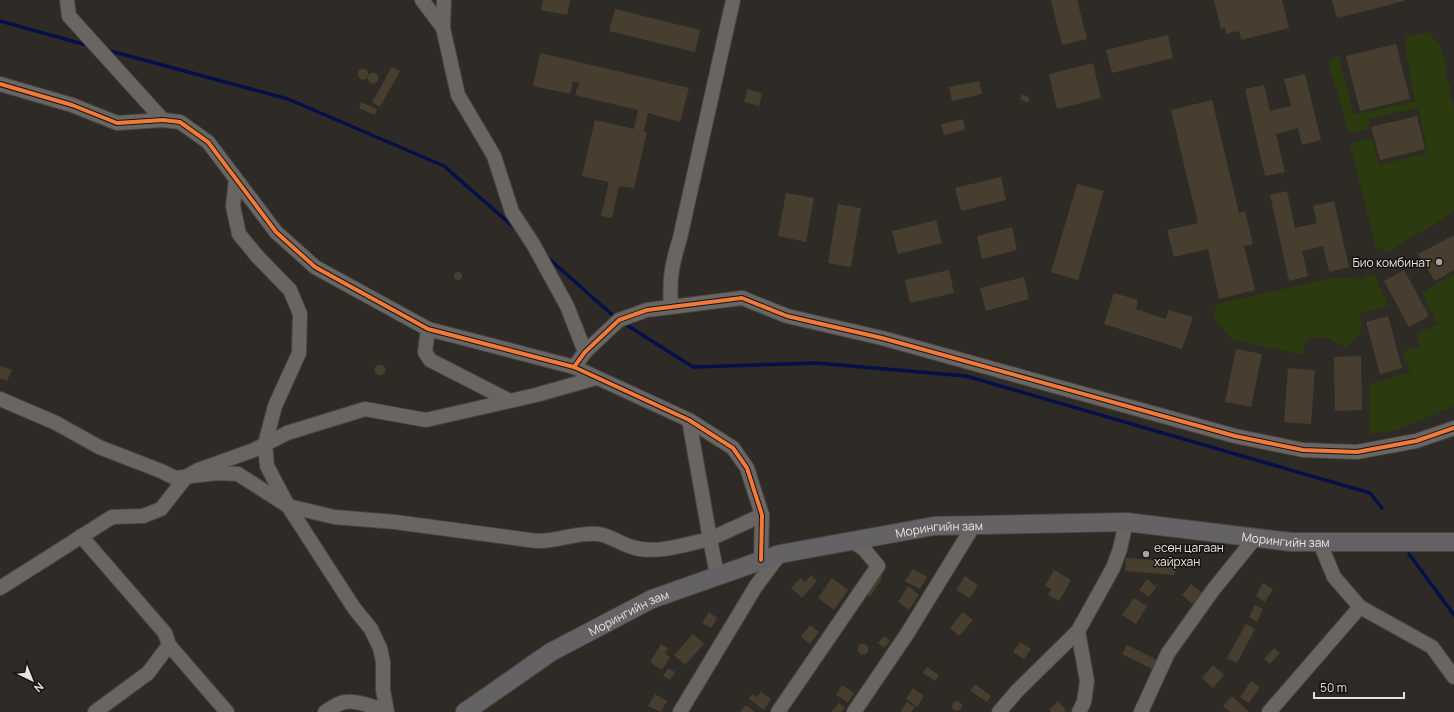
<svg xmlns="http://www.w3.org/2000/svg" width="1454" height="712" viewBox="0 0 1454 712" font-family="Manrope,sans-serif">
	<rect width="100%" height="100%" fill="#2e2a26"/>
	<g fill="#2b3b0f">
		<path d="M1428,32L1439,44L1445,64L1454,112V209C1436,228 1410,234 1391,252L1376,248L1350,144L1372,138L1379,165L1428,153L1418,108L1369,119V129L1349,133L1328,62L1338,55L1354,115L1415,101L1405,46L1406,37Z"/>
		<polygon points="1374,274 1389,305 1360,314 1362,331 1346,348 1326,337 1306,339 1302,355 1231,339 1214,318 1214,312 1218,304 1336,277 1360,280"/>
		<polygon points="1454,274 1454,406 1392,432 1369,433 1370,384 1410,372 1403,351 1420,347 1417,334 1438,324 1422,293"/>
	</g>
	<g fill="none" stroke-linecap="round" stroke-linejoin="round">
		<g stroke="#051048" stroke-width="3.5">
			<polyline points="0,21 90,46"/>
			<polyline points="107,50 288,99 444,166 517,230"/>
			<polyline points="547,257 617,319"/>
			<polyline points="622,322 693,367 816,363 966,376 1370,493 1382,508"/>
			<polyline points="1409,554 1454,615"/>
		</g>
	</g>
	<g fill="#483e30">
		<polygon points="543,0 570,0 567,15 541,10"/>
		<polygon points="1051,0 1077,0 1087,39 1062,45"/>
		<polygon points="1214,0 1282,0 1289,28 1241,40 1239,31 1226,34 1225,28 1221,29"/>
		<polygon points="1332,0 1404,0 1404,1 1337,18"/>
		<polygon points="615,9 700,30 695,52 609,31"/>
		<polygon points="1168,35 1173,58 1112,73 1106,50"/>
		<polygon points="1396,44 1410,99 1360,111 1346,56"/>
		<polygon points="540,53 689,88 680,122 648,113 644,131 647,132 634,188 619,186 612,218 601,216 609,182 582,176 595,120 634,129 638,110 575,95 579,83 573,81 570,94 533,86"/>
		<polygon points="1093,63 1101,98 1057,109 1049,74"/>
		<polygon points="392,67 400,71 380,107 372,102"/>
		<circle cx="363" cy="74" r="5.5"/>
		<circle cx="373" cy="78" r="5.5"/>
		<polygon points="1305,74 1321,140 1302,145 1298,128 1276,134 1285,172 1265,176 1245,89 1264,85 1270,111 1291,106 1284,79"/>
		<polygon points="979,81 982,94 952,101 949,87"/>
		<polygon points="747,89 762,93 759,106 744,102"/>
		<polygon points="1022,94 1030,98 1027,103 1020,99"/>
		<polygon points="1212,100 1239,213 1245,211 1253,244 1244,246 1255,290 1219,299 1208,249 1174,257 1167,230 1198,223 1171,110"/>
		<polygon points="361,102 377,109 375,115 359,108"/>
		<polygon points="1417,116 1425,149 1380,160 1371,127"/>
		<polygon points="963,119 965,130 944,135 941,124"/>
		<polygon points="1001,177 1006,200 961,211 955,188"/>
		<polygon points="1077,184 1104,191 1078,280 1051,272"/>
		<polygon points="1287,191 1295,228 1317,223 1313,206 1334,201 1349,267 1329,272 1323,246 1302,251 1308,276 1289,281 1270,195"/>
		<polygon points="786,193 814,198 806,242 778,236"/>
		<polygon points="838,204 861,208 851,267 828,263"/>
		<polygon points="936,220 942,243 898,254 892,231"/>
		<polygon points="1012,227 1017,250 982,259 977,236"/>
		<polygon points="1454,235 1454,270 1435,281 1418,254"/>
		<polygon points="949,270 954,293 910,303 905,280"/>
		<polygon points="1404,270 1429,316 1409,327 1384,281"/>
		<circle cx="458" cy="276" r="4"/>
		<polygon points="1024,277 1029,299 986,311 980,288"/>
		<polygon points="1114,293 1138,300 1136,309 1166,319 1169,310 1193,317 1182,349 1104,324"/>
		<polygon points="1388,316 1402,368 1380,374 1366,322"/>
		<polygon points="1236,349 1262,354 1251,407 1225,402"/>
		<polygon points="1361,356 1362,410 1335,411 1334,357"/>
		<circle cx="380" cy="370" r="5.5"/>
		<polygon points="0,366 12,370 7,381 0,378"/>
		<polygon points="1288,368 1315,370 1311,424 1284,422"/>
		<polygon points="1126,558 1181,562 1174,575 1125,571"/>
		<polygon points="913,569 927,577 920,589 905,581"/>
		<polygon points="1054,570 1071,580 1059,601 1048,595 1051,589 1045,586"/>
		<polygon points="811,575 817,581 802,598 791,588 801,578 805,582"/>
		<polygon points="879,576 882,578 870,597 866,594"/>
		<polygon points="965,576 978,585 970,598 956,590"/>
		<polygon points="832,578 848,590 834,610 818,598"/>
		<polygon points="1147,579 1155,586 1158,584 1149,597 1139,590"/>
		<polygon points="1263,583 1273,589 1265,602 1256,596"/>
		<polygon points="1191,584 1202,593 1192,604 1182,595"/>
		<polygon points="908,586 919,595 909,610 898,602"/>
		<polygon points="1134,598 1147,606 1136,624 1122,615"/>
		<polygon points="1255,605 1263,609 1257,622 1249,617"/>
		<polygon points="709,612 717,618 711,628 702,623"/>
		<polygon points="963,612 973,620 959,636 950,628"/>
		<polygon points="1246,624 1255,629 1237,663 1227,658"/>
		<polygon points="810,625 819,632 810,644 801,637"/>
		<polygon points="693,634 704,644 685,665 674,655"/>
		<polygon points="884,636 890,641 884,648 878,643"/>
		<polygon points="1020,642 1031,649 1024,659 1013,652"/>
		<circle cx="863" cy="649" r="5.5"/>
		<polygon points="661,644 668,648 665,654 670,657 662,670 650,662"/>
		<polygon points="1127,645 1157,660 1152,669 1122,654"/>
		<polygon points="1274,648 1280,653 1270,664 1264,659"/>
		<polygon points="1213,665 1224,675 1213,688 1202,678"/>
		<polygon points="927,667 939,675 935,681 923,673"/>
		<polygon points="668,668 675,672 670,680 663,676"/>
		<polygon points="1251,681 1260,687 1249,703 1240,697"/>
		<polygon points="975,684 991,696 987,702 970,691"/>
		<polygon points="842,685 854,693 848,702 836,695"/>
		<polygon points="913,688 924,696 917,707 906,699"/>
		<polygon points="761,692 771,699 764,710 749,699 752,694 757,697"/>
		<polygon points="655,694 667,701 661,712 648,706"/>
		<polygon points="1232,696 1249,712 1230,712 1223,706"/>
		<circle cx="957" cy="706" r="5"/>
		<polygon points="1058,701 1066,710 1064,712 1051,712 1049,710"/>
		<polygon points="907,702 915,707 911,712 900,712"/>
		<polygon points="839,703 845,708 842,712 831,712"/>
		<polygon points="746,705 755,712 740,712"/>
	</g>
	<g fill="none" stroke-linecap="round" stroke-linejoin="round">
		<g stroke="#484541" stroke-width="16">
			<g id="minor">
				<polyline points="67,0 69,16 163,120"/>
				<polyline points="422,0 443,28"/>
				<polyline points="444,0 443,28 458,95 494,156 512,212 533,244 567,306 585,352"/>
				<polyline points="0,84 72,105 117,123 163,120 180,122 208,142 276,232 315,267 428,329 574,367 689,420 733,448 747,468 762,515 761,560"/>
				<polyline points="236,179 233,206 239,234 257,256 290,290 300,314 299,353 275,406 265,444 267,466 288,506 354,608 371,629 380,648 383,662 383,690 387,712"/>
				<path d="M671,306C669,279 672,264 680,238L733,0"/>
				<polyline points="428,329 425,352 430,360 508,400"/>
				<polyline points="574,367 585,352 619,320 647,310 742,298 787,316 882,338 1235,436 1303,450 1357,452 1416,441 1454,428"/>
				<path d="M0,399L56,423L99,447L161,471L175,478L217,473L238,474L288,506L334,517L395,522L537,541C558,541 578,532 598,534C609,535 621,544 632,547C656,555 686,544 710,539L689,420"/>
				<polyline points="81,536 165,633 169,645 148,673 95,712"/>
				<polyline points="1320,543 1334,577 1360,607 1432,647 1454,677"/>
				<polyline points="717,575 710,539 762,515"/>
				<polyline points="0,588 112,517 143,516 161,509 186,477 198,470 254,450 287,433 365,409 426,420 536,395 596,378"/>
				<polyline points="169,645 227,712"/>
				<path d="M325,712C331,708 338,703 345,702C355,700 377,707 385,712"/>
				<polyline points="680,712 756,586 780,554"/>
				<polyline points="778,712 878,566 864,549 852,541"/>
				<polyline points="854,712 907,634 974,525"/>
				<polyline points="999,712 1017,691 1078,631"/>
				<polyline points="1079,712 1084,702 1087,681 1078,631 1113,568 1120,549 1126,522"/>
				<polyline points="1141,712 1168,653 1213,590 1255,538"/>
				<polyline points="1269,712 1360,607"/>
			</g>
		</g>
		<g stroke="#484541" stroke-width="20">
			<g id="major">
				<path id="s1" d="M465,712L551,652L652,599L780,554L934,526L1126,522L1291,542H1454"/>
			</g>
		</g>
		<use href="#minor" stroke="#686562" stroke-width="14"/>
		<use href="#major" stroke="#646264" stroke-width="18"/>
		<g stroke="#161310" stroke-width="6">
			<g id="cycleway">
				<polyline points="0,84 72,105 117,123 163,120 180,122 208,142 276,232 315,267 428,329 574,367 689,420 733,448 747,468 762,515 761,560"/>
				<polyline points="574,367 585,352 619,320 647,310 742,298 787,316 882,338 1235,436 1303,450 1357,452 1416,441 1454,428"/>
			</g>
		</g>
		<use href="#cycleway" stroke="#f17a3a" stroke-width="4"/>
	</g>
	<g fill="#a7a29e" stroke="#161310" stroke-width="1.5">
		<circle cx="1439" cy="262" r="4"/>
		<circle cx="1146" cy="554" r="4"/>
	</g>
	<g text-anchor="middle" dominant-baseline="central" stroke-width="3" stroke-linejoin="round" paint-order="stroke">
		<g font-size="12" fill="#e8e3de" stroke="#161310" text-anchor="end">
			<text x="1431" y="262">Био комбинат</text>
			<text x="1154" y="547" text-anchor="start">есөн цагаан<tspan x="1154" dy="14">хайрхан</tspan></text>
		</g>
		<g font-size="12" fill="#e8e3de" stroke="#161310">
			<text stroke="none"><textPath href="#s1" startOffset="516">Морингийн зам</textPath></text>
			<text stroke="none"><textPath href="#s1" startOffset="864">Морингийн зам</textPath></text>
			<text stroke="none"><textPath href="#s1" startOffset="192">Морингийн зам</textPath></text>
		</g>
	</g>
	<g transform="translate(32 680) rotate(137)" stroke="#161310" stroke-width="3" paint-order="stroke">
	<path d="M0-3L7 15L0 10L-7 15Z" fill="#e8e3de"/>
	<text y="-6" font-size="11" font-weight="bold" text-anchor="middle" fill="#e8e3de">N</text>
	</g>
	<path d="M1314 692v6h90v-6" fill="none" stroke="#e8e3de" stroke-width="2"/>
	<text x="1320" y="692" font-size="12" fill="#e8e3de" stroke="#161310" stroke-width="3" paint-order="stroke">50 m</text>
</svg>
